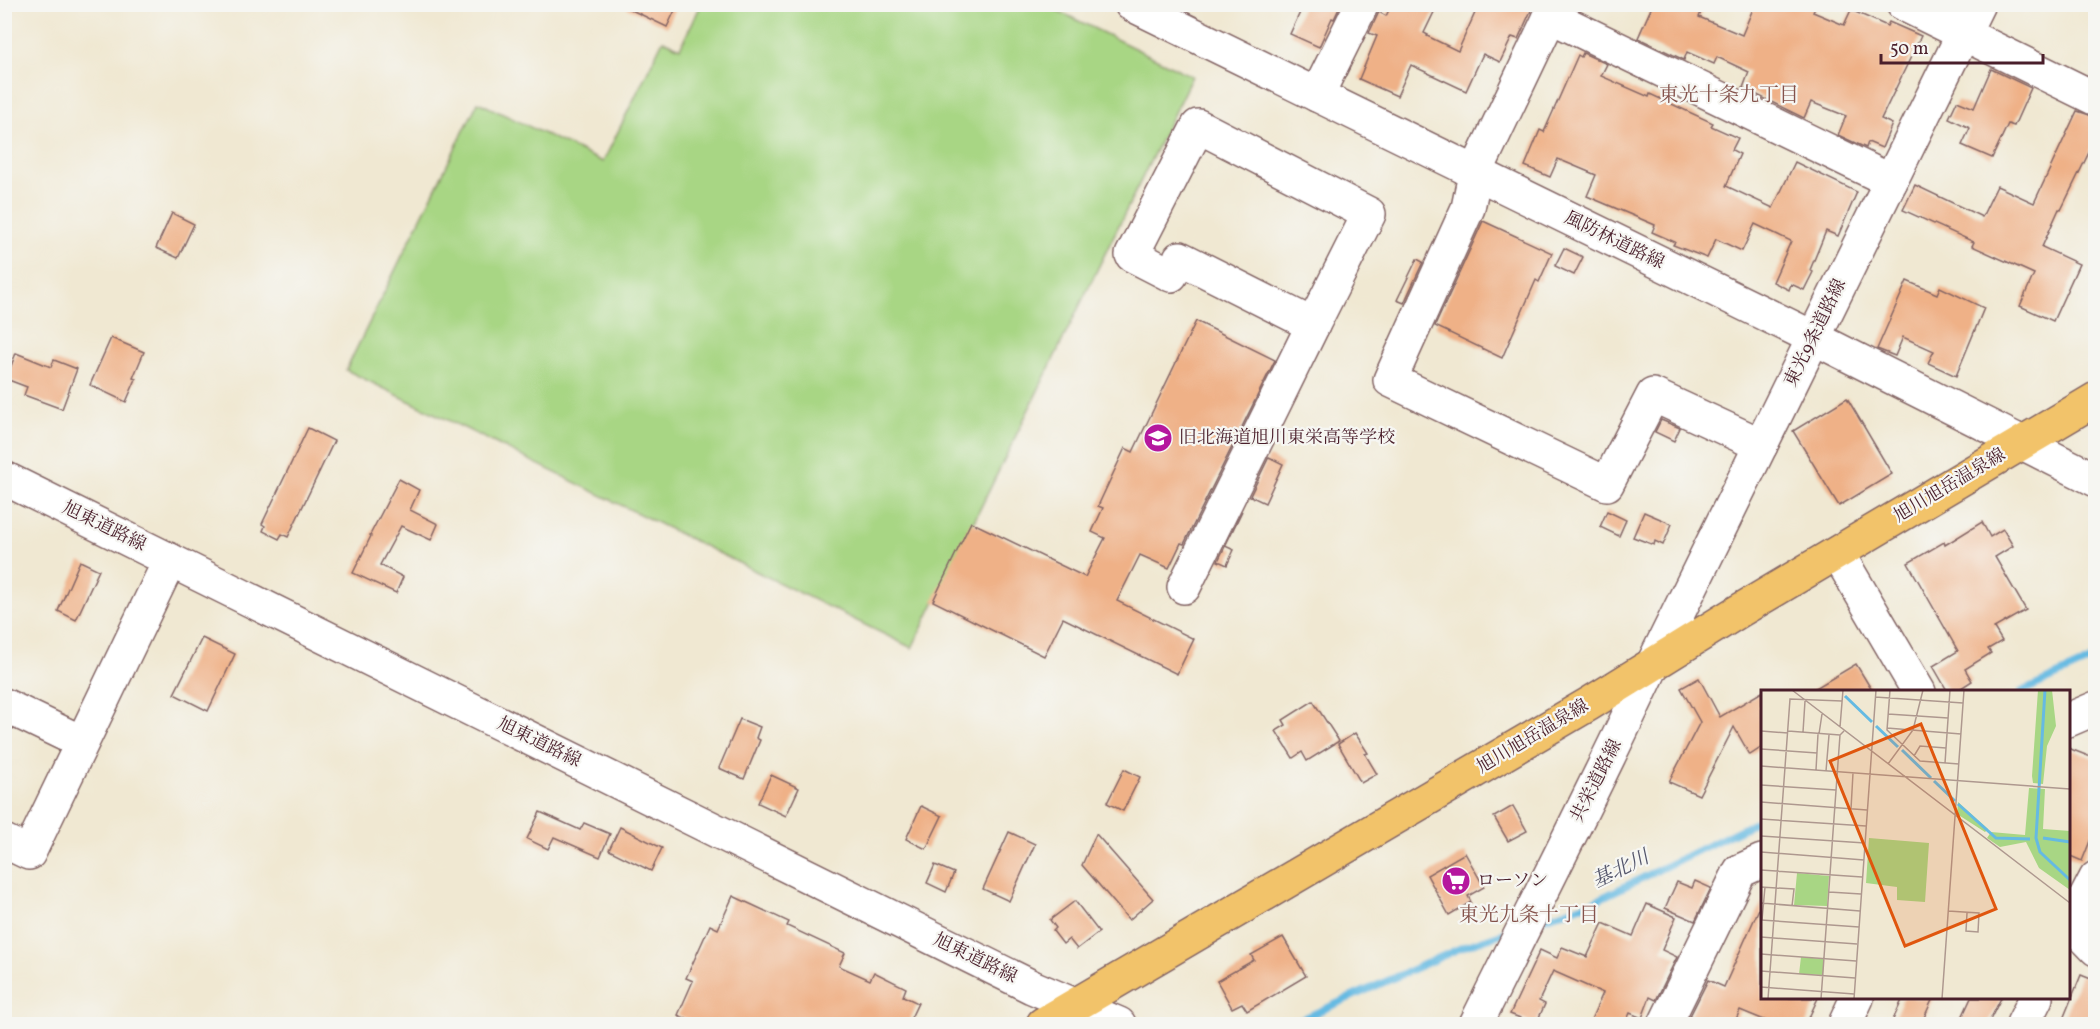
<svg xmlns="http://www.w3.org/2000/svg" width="2100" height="1029" viewBox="0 0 2100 1029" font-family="Vollkorn,'Noto Serif JP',serif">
	<rect width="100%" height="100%" fill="#f6f6f2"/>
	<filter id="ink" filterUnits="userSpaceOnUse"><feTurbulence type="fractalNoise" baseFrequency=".0167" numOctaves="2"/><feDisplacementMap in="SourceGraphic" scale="12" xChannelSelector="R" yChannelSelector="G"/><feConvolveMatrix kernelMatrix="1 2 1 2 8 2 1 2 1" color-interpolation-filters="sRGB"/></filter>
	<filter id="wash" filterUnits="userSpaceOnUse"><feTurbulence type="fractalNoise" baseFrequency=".008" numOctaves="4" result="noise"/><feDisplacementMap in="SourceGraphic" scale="24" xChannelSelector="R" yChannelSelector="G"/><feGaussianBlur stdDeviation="1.35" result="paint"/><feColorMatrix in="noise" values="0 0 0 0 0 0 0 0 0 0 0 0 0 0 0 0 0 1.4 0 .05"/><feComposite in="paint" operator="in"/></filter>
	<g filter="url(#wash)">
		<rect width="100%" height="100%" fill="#f0e8d2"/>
		<polygon fill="#a8d684" stroke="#797a58" stroke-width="1.5" points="701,5 1046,5 1192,76 912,648 346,370 478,102 603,162 663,40 680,48"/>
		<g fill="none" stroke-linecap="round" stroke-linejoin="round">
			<g stroke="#65bae2" stroke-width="7">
				<polyline points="2021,692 2096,658"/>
				<polyline points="1540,920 1595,901 1762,819"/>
				<polyline points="1291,1024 1465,946 1509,931"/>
			</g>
		</g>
		<g id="blocks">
			<g fill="#efb187">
				<polygon points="619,4 678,4 667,27"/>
				<polygon points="1301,4 1341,4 1334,19 1332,18 1319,47 1290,34 1303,6"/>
				<polygon points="1392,4 1423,4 1435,10 1424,33 1428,35 1427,36 1458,51 1479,4 1534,4 1518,39 1512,37 1500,62 1483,54 1466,91 1411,65 1397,96 1359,79 1377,36 1369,33 1379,12 1386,16"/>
				<polygon points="1653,4 1688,4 1702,10 1699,17 1742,35 1755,4 1817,4 1813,12 1844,25 1851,10 1887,26 1889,22 1921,36 1881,119 1892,124 1882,148 1868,142 1866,148 1838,135 1846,116 1811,102 1804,118 1743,88 1749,72 1717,57 1714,64 1687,52 1684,60 1638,38"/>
				<polygon points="1583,53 1607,64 1601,76 1649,97 1650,94 1713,123 1711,126 1738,138 1732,150 1740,154 1726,186 1773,208 1795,162 1857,192 1838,236 1826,231 1810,270 1813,272 1804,290 1791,284 1789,290 1773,282 1791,241 1755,224 1742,251 1716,239 1707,258 1673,245 1675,242 1652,232 1655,225 1587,196 1596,175 1558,159 1550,177 1525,166 1540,130 1544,132 1578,55 1581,57"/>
				<polygon points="1991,69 2031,88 2014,126 2008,124 1992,158 1962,145 1970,128 1949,118 1957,101 1974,108"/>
				<polygon points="2077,111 2096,117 2096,138 2061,210 2059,209 2042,247 2079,264 2053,321 2020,306 2034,274 1972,246 1974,242 1903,210 1915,185 1982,217 1997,186 2034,203"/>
				<polygon points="172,213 194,224 178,258 156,248"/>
				<polygon points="1483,221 1552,253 1539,282 1536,280 1502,358 1435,326"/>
				<polygon points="1564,248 1583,257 1574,275 1555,266"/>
				<polygon points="1417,259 1423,262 1404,303 1397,300"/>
				<polygon points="1907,281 1937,294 1940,287 1984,308 1956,376 1928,363 1934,351 1903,337 1895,356 1877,349"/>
				<polygon points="1196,321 1275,360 1184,544 1181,543 1169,568 1140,555 1117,601 1194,639 1177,674 1063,618 1044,656 933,601 971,522 1085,577 1105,538 1092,532 1103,508 1098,506 1125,448 1133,452"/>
				<polygon points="111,338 144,352 133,378 136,379 126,402 90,385"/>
				<polygon points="16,353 51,367 54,360 77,369 62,409 24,395 27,387 6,379"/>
				<polygon points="1847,398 1892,474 1839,506 1793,431"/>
				<polygon points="1661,420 1680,428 1674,441 1655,432"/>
				<polygon points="308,428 334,441 288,537 282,534 279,539 263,531 265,526 262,524"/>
				<polygon points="1269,457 1283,464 1265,503 1250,496"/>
				<polygon points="399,479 419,490 410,510 438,524 431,540 401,526 380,565 403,577 396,593 353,573 371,536 370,535"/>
				<polygon points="1242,511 1225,546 1234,550 1227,565 1218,561"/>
				<polygon points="1607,511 1626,520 1619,536 1600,527"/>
				<polygon points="1644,512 1672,524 1663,545 1655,541 1654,545 1633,537"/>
				<polygon points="1982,522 1990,537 2003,529 2013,546 1995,557 2026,610 1994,628 2002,641 1988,649 1991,653 1965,669 1972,681 1955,692 1948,692 1933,666 1958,651 1908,563 1944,542 1945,545"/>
				<polygon points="80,561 99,570 76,620 58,611"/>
				<polygon points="202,638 235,654 208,711 174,694"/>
				<polygon points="1856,664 1873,692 1809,692"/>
				<polygon points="1699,678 1720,717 1762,692 1762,747 1750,755 1734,727 1699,795 1669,782 1700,722 1681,688"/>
				<polygon points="1313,701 1339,741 1307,761 1302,752 1293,758 1276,731 1286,725 1283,720"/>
				<polygon points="740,719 760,727 756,738 760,740 744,779 719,768"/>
				<polygon points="1355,733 1368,753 1365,754 1377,774 1361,783 1338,744"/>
				<polygon points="2068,748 2096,759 2096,826 2082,861 2068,855"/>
				<polygon points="1124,769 1140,777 1123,811 1107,803"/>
				<polygon points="771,775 799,788 786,816 758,803"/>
				<polygon points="921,806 942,816 926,849 906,839"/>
				<polygon points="1513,806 1527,831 1508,841 1494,817"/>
				<polygon points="540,812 580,830 584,823 610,834 600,857 554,837 548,849 527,839"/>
				<polygon points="620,827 662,848 651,871 609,850"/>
				<polygon points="1009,832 1035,844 1009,901 983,889"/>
				<polygon points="1096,834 1153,899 1129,920 1082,865"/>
				<polygon points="1465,853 1484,887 1468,896 1471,902 1449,915 1427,875"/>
				<polygon points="935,865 954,873 946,892 927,883"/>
				<polygon points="1695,881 1711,888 1695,921 1665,908 1677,882 1692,888"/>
				<polygon points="733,896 789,922 787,926 845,953 839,966 870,980 874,972 906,988 903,996 918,1003 908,1024 699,1024 678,1015 693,981 686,978 710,925 718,929"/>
				<polygon points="1075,901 1099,932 1077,949 1069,939 1063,944 1053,931 1056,928 1050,920"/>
				<polygon points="1762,902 1762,998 1818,998 1806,1024 1774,1024 1740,1010 1734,1024 1686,1024 1708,980 1724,987"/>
				<polygon points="1647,904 1676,917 1662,950 1677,957 1656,1000 1650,997 1642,1018 1630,1013 1625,1024 1589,1024 1603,993 1553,971 1539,1001 1545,1004 1536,1024 1510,1014 1540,950 1557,958 1562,947 1587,957 1603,923 1633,936"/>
				<polygon points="1283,937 1306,976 1247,1011 1242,1003 1232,1008 1217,981 1254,960 1251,955"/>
				<polygon points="2081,975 2096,981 2096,1024 2061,1024"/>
				<polygon points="1903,998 1933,998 1921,1024 1891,1024"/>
				<polygon points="1971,998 2001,998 1988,1024 1959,1024"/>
			</g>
		</g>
	</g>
	<g filter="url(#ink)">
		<use href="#blocks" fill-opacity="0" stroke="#846565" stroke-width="1.5"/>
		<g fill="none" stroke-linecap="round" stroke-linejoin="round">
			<g stroke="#846565" stroke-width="36">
				<g id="minor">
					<polyline points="1131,4 1814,338 2096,480"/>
					<polyline points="1556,4 1475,174 1468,208 1390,380 1607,484 1653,395 1761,445"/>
					<polyline points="1903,4 2096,99"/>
					<polyline points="1550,16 1891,181"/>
					<polyline points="1317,95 1362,4"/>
					<polyline points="1171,275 1132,255 1198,126 1369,214 1313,325 1180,258"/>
					<polyline points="4,478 1032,987 1119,1024"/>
					<polyline points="1838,554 1919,692"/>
					<polyline points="1184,587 1313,325"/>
					<polyline points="4,705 81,742"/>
					<polyline points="2068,720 2096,708"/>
					<polyline points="4,841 29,853 170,560"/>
					<polyline points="2068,920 2096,949"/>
					<polyline points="2068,932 2096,878"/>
					<path d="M1476,1024C1535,904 1597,784 1654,662L1978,4"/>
					<polyline points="1665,1024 1740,871 1762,861"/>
					<polyline points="1845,1024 1857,998"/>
					<polyline points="2023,1024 2036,998"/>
				</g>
			</g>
			<g stroke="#846565" stroke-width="36">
				<polyline id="major" points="1043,1024 1589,704 1739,611 2096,399"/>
			</g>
			<use href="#minor" stroke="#fff" stroke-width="33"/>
			<use href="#major" stroke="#f2c36a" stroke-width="33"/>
		</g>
	</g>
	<defs>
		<g id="school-disc" transform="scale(1.5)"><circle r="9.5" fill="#b5179e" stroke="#f6f6f2"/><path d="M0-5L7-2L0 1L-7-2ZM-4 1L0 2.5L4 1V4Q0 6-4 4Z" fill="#fff"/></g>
		<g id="supermarket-disc" transform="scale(1.5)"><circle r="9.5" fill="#b5179e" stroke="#f6f6f2"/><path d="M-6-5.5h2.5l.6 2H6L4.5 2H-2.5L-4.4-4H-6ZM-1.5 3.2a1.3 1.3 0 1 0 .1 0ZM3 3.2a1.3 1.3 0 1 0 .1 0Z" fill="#fff"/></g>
	</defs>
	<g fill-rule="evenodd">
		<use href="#school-disc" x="1158" y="438"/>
		<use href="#supermarket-disc" x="1456" y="881"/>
	</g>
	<g text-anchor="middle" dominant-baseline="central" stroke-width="4.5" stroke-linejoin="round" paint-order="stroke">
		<g font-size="18" fill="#4a1f2b" stroke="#f6f6f2">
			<text transform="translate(1614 241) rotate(26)">風防林道路線</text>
			<text transform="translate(1816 333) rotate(-64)">東光9条道路線</text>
			<text transform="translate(1950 486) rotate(-31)">旭川旭岳温泉線</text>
			<text transform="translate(104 527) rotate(26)">旭東道路線</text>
			<text transform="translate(1533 737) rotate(-31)">旭川旭岳温泉線</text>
			<text transform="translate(539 743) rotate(26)">旭東道路線</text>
			<text transform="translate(1597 781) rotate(-63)">共栄道路線</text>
			<text transform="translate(975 959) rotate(26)">旭東道路線</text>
		</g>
		<g font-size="18" fill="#4a1f2b" stroke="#f6f6f2" text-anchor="start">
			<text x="1179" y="438">旧北海道旭川東栄高等学校</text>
			<text x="1477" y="881">ローソン</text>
		</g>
		<g font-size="20" fill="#84524b" stroke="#f6f6f2">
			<text x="1729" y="96">東光十条九丁目</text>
			<text x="1529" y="916">東光九条十丁目</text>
		</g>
		<g font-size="20" font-style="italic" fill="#53556b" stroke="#f6f6f2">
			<text transform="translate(1621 870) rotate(-26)">基北川</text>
		</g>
	</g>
	<g transform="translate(1761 690)">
		<rect width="309" height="309" fill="#f0e8d2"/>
		<path d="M277,0H291L295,36L286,56L282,94L272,93L271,86ZM268,98L284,99L282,139L309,141V200L278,178L265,152L239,157L226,148L230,142L264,145ZM197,112L227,139L224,142L196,124ZM40,267L63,269L62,285L38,284Z" fill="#a8d684"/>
		<path d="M36,183L68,186L66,216L33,215Z" fill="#a8d684"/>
		<path d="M108,148L168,153L164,212L136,210V197L105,193Z" fill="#a8d684"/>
		<path fill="none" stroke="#65bae2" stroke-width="3" d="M284,0L275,148L279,162L309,190M84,6L111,32M115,36L137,57M141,60L170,88M173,91L194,111M197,114L235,148L269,149M282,148L309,152"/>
		<path fill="none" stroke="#ae988f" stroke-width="1.5" d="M31,0L309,213M129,0L126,40L159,71L198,74M114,7L202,13M127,24L187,28M79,37L82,0M126,38L200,44M0,41L27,43M27,41L79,45M42,42L44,11M58,44L61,24M0,59L56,63M153,66L159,56L185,58M184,73L189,0M127,74L152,40L162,0M0,76L309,99M55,80L57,44M65,81L68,45M0,95L75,100M0,112L106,120M90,119L92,83M0,129L105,136M0,146L104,153M0,162L103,170M0,180L101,187M0,197L33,199L31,216M68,202L100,204M0,213L99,221M187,221L218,223L217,242L205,241L206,223M0,230L98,237M1,230L4,197M0,247L96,254M0,264L95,271M0,281L94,288M0,297L93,304M7,309L29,9L81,11M60,309L79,45L83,41M93,309L115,0M181,309L203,0"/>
		<path fill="#e0560e" fill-opacity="0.15" stroke="#e0560e" stroke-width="3" d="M160,34L235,219L144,256L69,71Z"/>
		<rect width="309" height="309" fill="none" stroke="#4a1f2b" stroke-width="3"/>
	</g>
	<rect width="2100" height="1029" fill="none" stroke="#f6f6f2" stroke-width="24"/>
	<path d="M1881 54v9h162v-9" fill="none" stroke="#4a1f2b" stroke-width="3"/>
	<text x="1890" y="54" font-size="18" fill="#4a1f2b" stroke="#f6f6f2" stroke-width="4.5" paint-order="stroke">50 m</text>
</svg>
